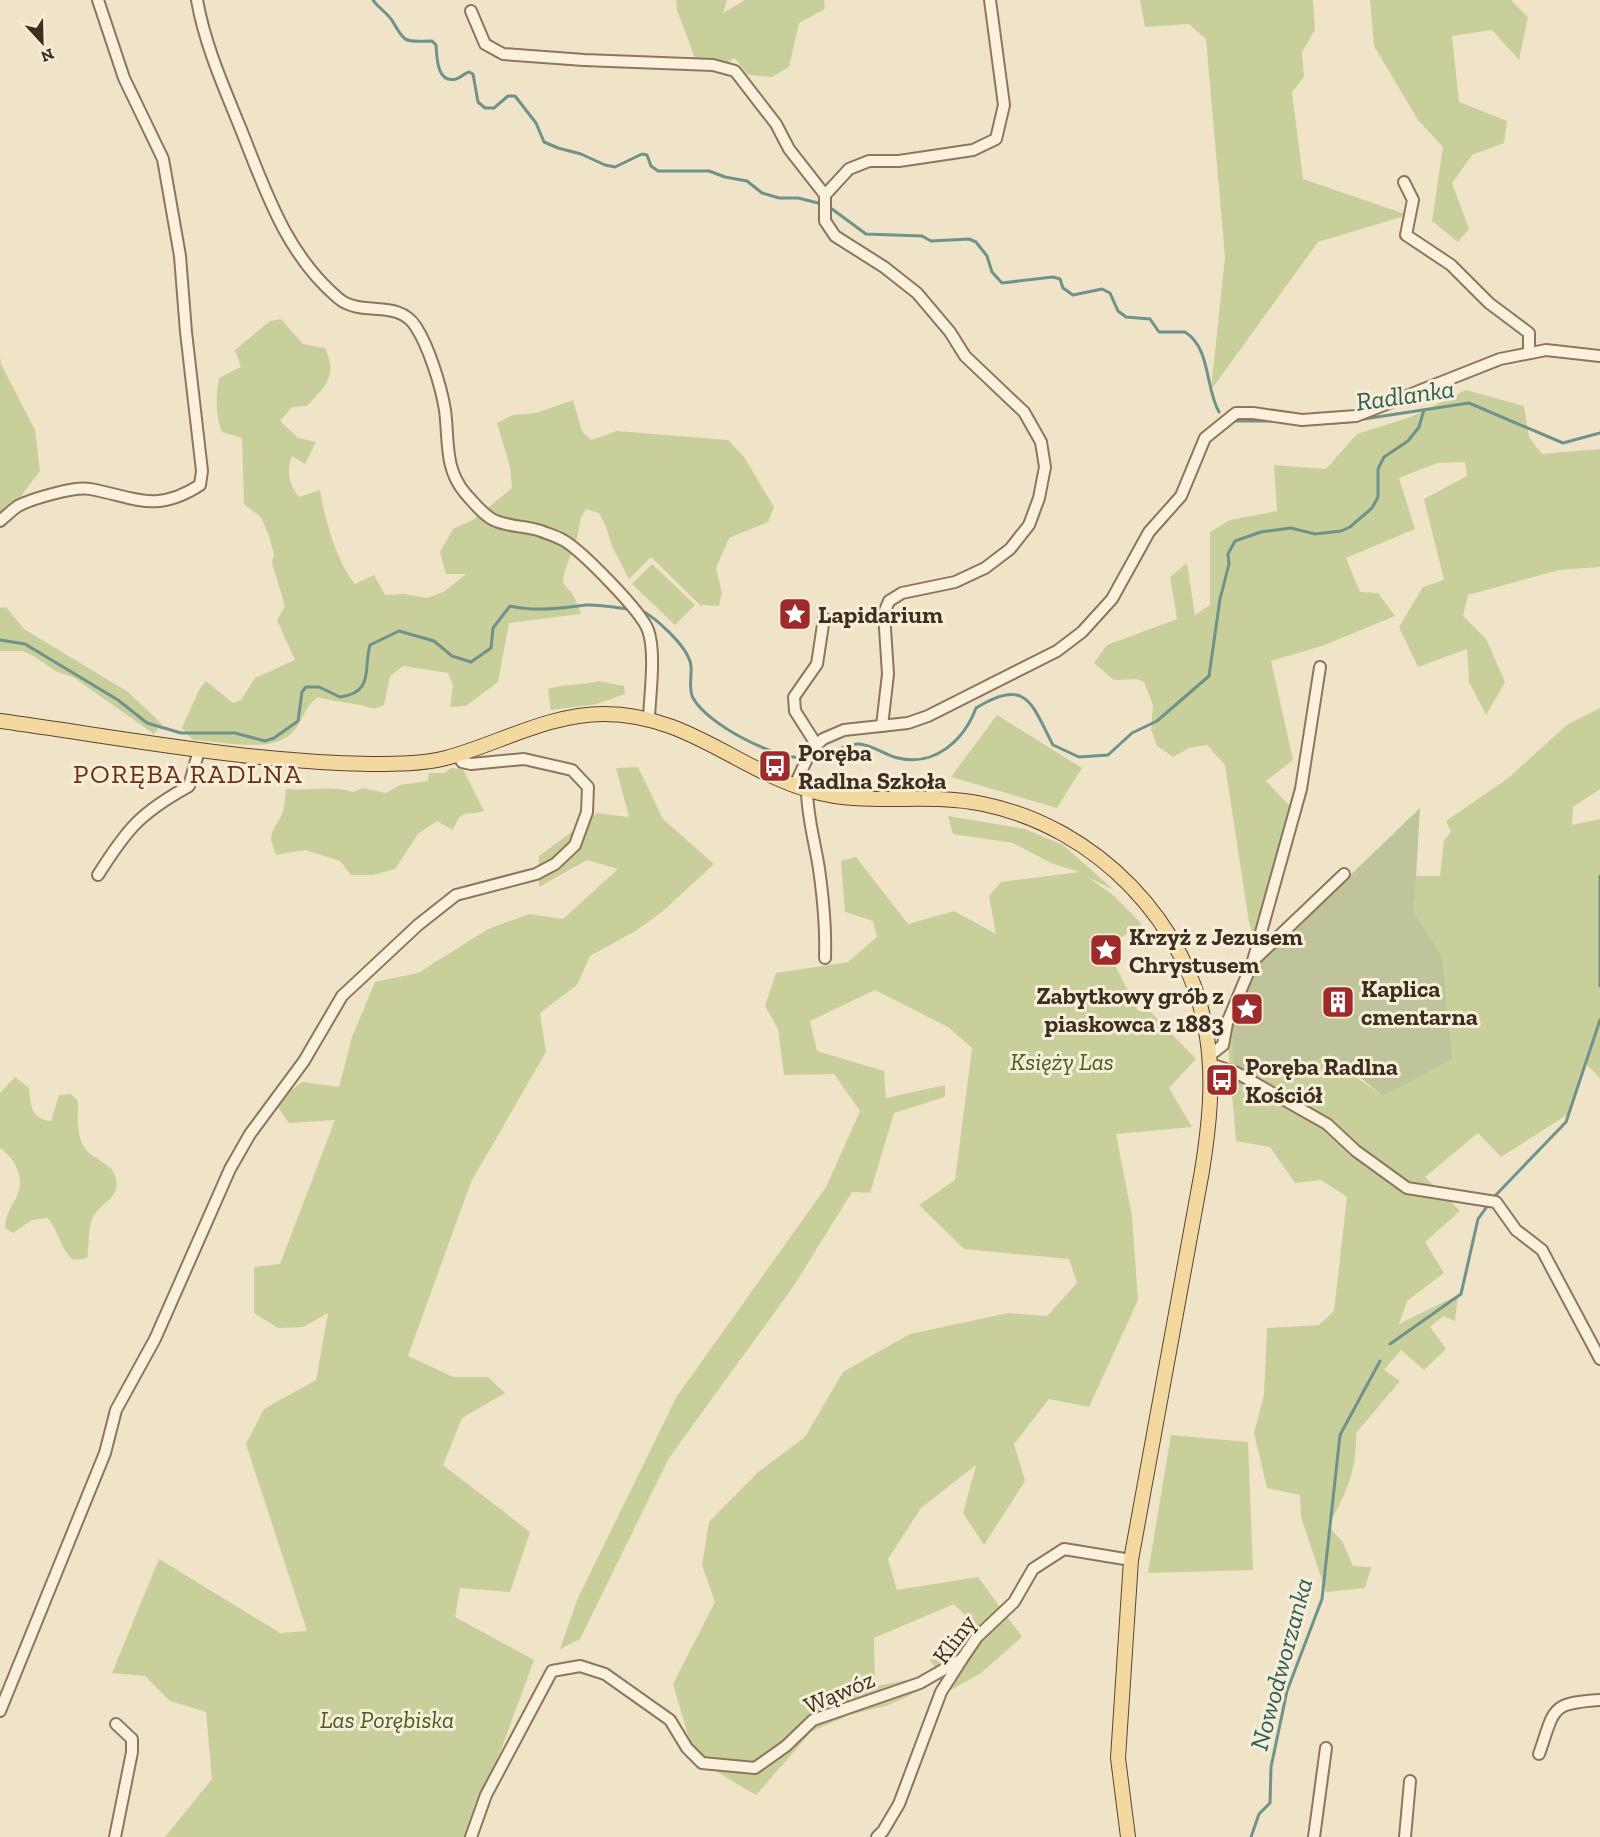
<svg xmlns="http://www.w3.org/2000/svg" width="1600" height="1837" viewBox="0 0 1600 1837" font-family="'Zilla Slab',serif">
	<rect width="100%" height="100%" fill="#f0e4c8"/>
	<g fill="#c9cf9b">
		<polygon points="676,0 727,0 723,13 745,0 824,0 825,9 799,23 789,67 772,77 748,75 735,58 724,64 696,61 677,10"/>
		<polygon points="1140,0 1313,0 1315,30 1302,52 1304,77 1292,92 1303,179 1408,215 1318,242 1211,390 1225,257 1206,39 1189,24 1145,27"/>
		<polygon points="1370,0 1511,0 1528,17 1519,60 1492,30 1452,36 1459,102 1507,121 1504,143 1472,155 1452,183 1469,229 1458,242 1432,221 1443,147 1418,120 1374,46"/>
		<path d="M281,319L303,344L325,348C338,376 326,386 307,406L292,407L280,421L298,438L316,442L305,464L292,456C286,471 289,484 299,497L320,490C325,519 336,561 355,584L374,575L385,595L404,594L427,598L445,591L466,574H446L440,552L453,529L473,520L512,488L510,467L497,423L513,415L536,413L573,400L582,431L591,440L617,431L728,440L744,457L774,507L768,522L729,538L716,568L722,593L719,606L700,605L651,557L629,579L612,546L605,524L599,513L586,509C578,520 580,529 576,541C571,556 564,567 563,583L574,596L581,614L509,623L498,682L466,706L450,707L453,685L448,673L403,666L390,676L384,705L374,709C355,702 337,703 318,697C305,705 303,722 292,733C271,754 221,741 193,740L182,728L199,690L206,681L233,703L241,700L255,678L295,660L277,620L285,606L272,563L274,554L269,536L261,517L244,504L242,438L222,432C215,415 216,396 219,378L241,367L235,350L270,321Z"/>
		<polygon points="0,356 1,364 35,430 40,471 0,524"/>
		<polygon points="1466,390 1524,406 1529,437 1542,454 1600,449 1600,567 1559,570 1468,595 1463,616 1486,639 1505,682 1486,715 1469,682 1467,649 1418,667 1399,627 1423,587 1444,580 1424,499 1467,476 1465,462 1437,463 1399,478 1415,529 1346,558 1360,592 1378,593 1395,616 1322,646 1271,661 1293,760 1266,781 1295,811 1253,937 1249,922 1225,765 1207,745 1189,748 1173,757 1157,746 1151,729 1153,705 1144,682 1137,679 1114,680 1094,663 1107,645 1177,619 1170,577 1187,563 1195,615 1210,605 1210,532 1230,520 1277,511 1274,465 1326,469 1357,434 1411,417"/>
		<polygon points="652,564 695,605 675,625 632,584"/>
		<polygon points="6,607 24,629 128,692 162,724 154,734 73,677 57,672 35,657 23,651 0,651 0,608"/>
		<path d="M599,681L624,686L625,694L597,704L551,710L548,689C564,683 582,686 599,681Z"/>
		<path d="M1600,708V789L1573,807L1572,825L1600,819V1078L1585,1063L1570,1113L1501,1157L1478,1133L1425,1177L1460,1211L1425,1242L1444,1273L1407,1301L1399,1324L1458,1295L1455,1321L1443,1316L1430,1327L1446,1349L1424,1370L1401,1350L1384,1370L1400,1381L1356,1433C1357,1471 1346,1494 1328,1526L1342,1541L1353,1566L1371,1567L1365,1588L1326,1592L1301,1517L1300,1495L1267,1488L1254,1433L1264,1395L1267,1328L1319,1325L1334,1311L1347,1197L1321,1180L1295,1183L1270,1147L1236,1141L1227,1033L1240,1027L1336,1054L1346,1070L1383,1096L1442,956L1414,913L1416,876H1440L1444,840L1451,832L1446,821L1507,779L1568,724Z"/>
		<polygon points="997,715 1082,768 1057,808 951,777"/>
		<polygon points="638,767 663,819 714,864 663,911 637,930 590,956 577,985 540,1013 546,1052 471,1182 408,1356 453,1377 488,1377 505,1393 462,1418 443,1465 530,1532 510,1592 460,1588 455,1617 534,1660 469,1837 165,1837 212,1779 206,1712 170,1701 145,1676 112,1673 159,1559 280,1633 307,1631 246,1444 264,1409 316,1380 328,1313 303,1327 278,1328 254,1313 254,1267 280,1264 335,1120 289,1123 275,1103 302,1082 339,1087 352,1037 375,982 418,973 488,929 529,914 563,919 618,869 587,860 539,887 539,856 597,813 629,817 616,768"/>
		<path d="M451,768L463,769L484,811C463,817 463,807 453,830L437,821L418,834L395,869L373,875H351L340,861L305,850L276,855C267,832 272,834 282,814C285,807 285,797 286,789C309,791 331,785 353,792L363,788L386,793L400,785L428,781L429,773H445Z"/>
		<polygon points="948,816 1025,829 1063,845 1114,890 1087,877 1112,894 1142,924 1106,947 1138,1011 1150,1011 1196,1059 1169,1088 1192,1127 1116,1134 1132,1216 1138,1300 1089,1407 1049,1399 1014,1444 1025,1481 984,1545 963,1513 976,1465 921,1508 888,1559 897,1590 978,1577 1022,1637 981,1673 949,1691 930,1660 975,1626 954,1604 874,1638 875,1686 907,1680 921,1690 889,1705 850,1715 812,1731 756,1795 695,1759 673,1684 715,1602 702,1565 709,1522 757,1473 805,1437 843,1372 910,1334 1008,1313 1047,1316 1077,1283 1069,1259 964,1249 919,1205 955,1180 972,1048 948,1027 875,990 810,1021 817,1051 884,1071 886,1098 945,1085 945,1097 894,1113 870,1193 852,1192 793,1287 669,1458 580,1639 560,1649 577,1600 677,1396 826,1187 860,1111 834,1074 784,1075 778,1029 765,1006 776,973 848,962 877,937 873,921 845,912 841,861 856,857 908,924 954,911 996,934 989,896 1001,882 1080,872 1053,864 1013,843 953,834"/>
		<path d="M15,1077L29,1088C31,1107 31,1119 51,1121L59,1095L71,1094L78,1101C78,1115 76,1134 84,1147C92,1160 114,1163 116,1179C120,1199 101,1202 93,1217C87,1228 90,1246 87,1258L74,1260C60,1250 59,1230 47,1218L32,1220L13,1233L5,1228C5,1214 13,1206 18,1193C25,1177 13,1156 0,1148V1093Z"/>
		<polygon points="1171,1435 1248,1442 1253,1570 1148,1573"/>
	</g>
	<polygon fill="#bfc49a" points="1420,808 1414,913 1442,956 1452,1059 1383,1096 1331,1054 1234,1087 1232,1017 1256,966"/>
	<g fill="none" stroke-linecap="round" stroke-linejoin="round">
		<g stroke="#6f938a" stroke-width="3">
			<path d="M373,0C378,8 388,13 393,22C406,45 406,41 432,41L436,45C437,55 436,84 456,79C461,78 464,73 469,72L473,74L478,102L485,108H494L508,96H515L536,123L544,142L558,148L581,154L605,165L615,167L642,154L647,155L651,166L658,171H709L725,177L747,181L762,193L779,198H798L818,203"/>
			<path d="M832,209L866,234L922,236L931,241L969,239L976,242L987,256L992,272L1002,283L1053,277L1060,279L1063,288L1073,295L1102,289L1110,293L1118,311L1126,317L1150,319L1159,332H1185C1211,348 1205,388 1219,412"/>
			<polyline points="1357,420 1469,403 1563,443 1600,433"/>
			<polyline points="1236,421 1276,421"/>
			<polyline points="1313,424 1348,422"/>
			<path d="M639,609C655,617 689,647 691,666C692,676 688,688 693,698C708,725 775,759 805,758"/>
			<path d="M0,640L25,644L118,700L147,723L181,733H235L265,741L274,738L298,721L302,692L306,687H319L340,697C375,692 363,668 370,645L399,631L434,641L452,656L471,662L491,648L493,628L510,606C536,612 559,608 586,605C600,604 615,608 629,609"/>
			<path d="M811,758C828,758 843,743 859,744C873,745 885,755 898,758C935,767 964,740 976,708C1027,677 1031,703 1053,745L1079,757L1108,755L1132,733L1157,721L1209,676L1220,599L1229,564L1228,554L1235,541L1261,532L1291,528L1315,534L1341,531L1350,527L1372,508L1378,497V469L1384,457L1408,441L1419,427L1424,410"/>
			<polyline points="1600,876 1600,986"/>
			<polyline points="1492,1199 1566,1122 1600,1020"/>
			<polyline points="1390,1344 1461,1294 1478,1219 1488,1205"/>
			<polyline points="1251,1837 1259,1814 1270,1803 1271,1767 1287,1691 1322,1599 1340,1435 1380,1361"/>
		</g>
		<g stroke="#8d765c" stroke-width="14">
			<g id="minor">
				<path d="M197,0C205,45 223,85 240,127C265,189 285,253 338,298C361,318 398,298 416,327C429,347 441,386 445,410C449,440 444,468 465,493C473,502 485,517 496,521C510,527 527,526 541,531C548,534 556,536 563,540C581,550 641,611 648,630C656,652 650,694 649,718"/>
				<polyline points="471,11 485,44 503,54 584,60 713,65 735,71 776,124 789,149 825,195 825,221 835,236 884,267 917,293 950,332 965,356 1024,412 1041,442 1045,467 1039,498 1029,525 1010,549 985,568 955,582 902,593 889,601 884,613 888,674 882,726"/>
				<polyline points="1404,182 1413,200 1406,235 1451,265 1489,303 1529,333 1529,353"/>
				<polyline points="825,195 849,169 869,161 899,161 973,150 996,139 1004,105 990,0"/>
				<path d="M0,521C6,516 12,510 18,506C31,499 75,486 90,489C135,497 155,514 200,485L202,471L186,332L180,256L163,159L124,78L98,0"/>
				<polyline points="816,744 795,711 794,697 817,664 824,618"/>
				<polyline points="795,785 811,750 823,739 844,730 908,723 928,716 1057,651 1082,632 1112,599 1149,532 1181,496 1205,438 1236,413 1253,413 1302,420 1356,416 1500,359 1546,350 1600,356"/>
				<path d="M807,789C807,817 815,842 819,869C823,897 826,929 825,958"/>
				<path d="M98,875C127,829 140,813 189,786L199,750"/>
				<polyline points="1253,961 1301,789 1320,667"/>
				<polyline points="1209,1056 1223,1045 1227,1023 1253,961 1344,874"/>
				<polyline points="1210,1064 1237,1073 1327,1124 1356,1151 1407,1188 1496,1202 1516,1230 1542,1250 1600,1359"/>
				<polyline points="0,1711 105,1453 116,1410 155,1339 230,1169 250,1134 304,1061 342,996 418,925 456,895 536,874 555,864 575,845 587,812 588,787 572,770 524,759 471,764 462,762 458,755"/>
				<path d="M1539,1754C1555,1709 1549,1703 1600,1700"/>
				<polyline points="115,1837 132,1752 132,1739 116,1724"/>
				<polyline points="471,1837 486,1795 552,1671 580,1666 605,1674 670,1720 687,1748 702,1763 755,1768 786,1746 813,1720 920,1683 962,1659"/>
				<polyline points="877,1837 883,1831 899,1804 941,1692 962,1659 977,1637 1014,1602 1033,1569 1064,1549 1131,1560"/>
				<polyline points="1314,1837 1326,1748"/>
				<polyline points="1405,1837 1410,1781"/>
			</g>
		</g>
		<g stroke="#5b4430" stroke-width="16">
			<path id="major" d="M0,721C124,738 246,762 371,764C396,764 422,764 446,758C498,744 548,714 604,714C687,714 737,770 812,791C867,807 927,792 983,804C1096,827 1190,923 1207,1037C1214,1082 1209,1127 1202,1171L1131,1560L1118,1758L1128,1837"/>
		</g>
		<use href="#minor" stroke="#faf1dc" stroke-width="10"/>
		<use href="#major" stroke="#f3d9a0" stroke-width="14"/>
	</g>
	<defs>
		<g id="sight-square" transform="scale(1.725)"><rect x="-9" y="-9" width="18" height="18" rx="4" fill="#9e2a2b" stroke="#f7eed8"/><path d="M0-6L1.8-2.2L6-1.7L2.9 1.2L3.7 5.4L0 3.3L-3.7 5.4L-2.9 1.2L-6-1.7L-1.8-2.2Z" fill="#fff"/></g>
		<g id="bus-square" transform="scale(1.725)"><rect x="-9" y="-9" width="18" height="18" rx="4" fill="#9e2a2b" stroke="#f7eed8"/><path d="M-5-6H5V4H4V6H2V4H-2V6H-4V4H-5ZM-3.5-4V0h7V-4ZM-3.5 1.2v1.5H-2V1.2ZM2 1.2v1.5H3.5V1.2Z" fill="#fff"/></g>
		<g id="building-square" transform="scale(1.725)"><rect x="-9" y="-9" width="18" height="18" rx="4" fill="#9e2a2b" stroke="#f7eed8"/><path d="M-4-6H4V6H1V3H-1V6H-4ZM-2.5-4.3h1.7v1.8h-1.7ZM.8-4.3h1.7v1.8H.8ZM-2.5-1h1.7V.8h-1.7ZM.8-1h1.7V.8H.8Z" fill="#fff"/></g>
	</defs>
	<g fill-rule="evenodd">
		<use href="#sight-square" x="795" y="614"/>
		<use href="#bus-square" x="775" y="766"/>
		<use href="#sight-square" x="1106" y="950"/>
		<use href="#building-square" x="1338" y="1002"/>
		<use href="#sight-square" x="1247" y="1009"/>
		<use href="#bus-square" x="1222" y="1080"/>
	</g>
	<g text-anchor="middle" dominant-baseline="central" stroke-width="6" stroke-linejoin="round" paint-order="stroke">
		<g font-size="24" font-weight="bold" fill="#3d2e20" stroke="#f7eed8" text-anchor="start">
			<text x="818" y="614">Lapidarium</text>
			<text x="798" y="752">Poręba<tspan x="798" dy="28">Radlna Szkoła</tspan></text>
			<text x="1129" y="936">Krzyż z Jezusem<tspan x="1129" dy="28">Chrystusem</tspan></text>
			<text x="1361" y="988">Kaplica<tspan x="1361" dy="28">cmentarna</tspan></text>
			<text x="1224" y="995" text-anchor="end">Zabytkowy grób z<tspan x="1224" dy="28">piaskowca z 1883</tspan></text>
			<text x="1245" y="1066">Poręba Radlna<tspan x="1245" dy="28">Kościół</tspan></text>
		</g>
		<g font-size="24" font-style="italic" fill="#4d5a26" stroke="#f7eed8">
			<text x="1062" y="1061">Księży Las</text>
			<text x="387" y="1719">Las Porębiska</text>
		</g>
		<g font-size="24" fill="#3d2e20" stroke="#f7eed8">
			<text transform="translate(954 1639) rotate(-53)">Kliny</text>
			<text transform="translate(839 1692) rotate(-23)">Wąwóz</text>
		</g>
		<g font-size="26" font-style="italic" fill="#2f5d5a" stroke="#f7eed8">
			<text transform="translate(1405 395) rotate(-8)">Radlanka</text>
			<text transform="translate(1281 1664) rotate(-75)">Nowodworzanka</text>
		</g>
		<g font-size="27" letter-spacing="1.5" fill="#6b2e1e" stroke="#f7eed8">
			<text x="188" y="774">PORĘBA RADLNA</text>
		</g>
	</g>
	<g transform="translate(42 42) rotate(158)" stroke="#f7eed8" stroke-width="4.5" paint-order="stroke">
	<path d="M0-4.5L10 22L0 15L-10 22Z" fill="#3d2e20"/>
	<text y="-9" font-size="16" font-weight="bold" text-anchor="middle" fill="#3d2e20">N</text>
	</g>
</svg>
